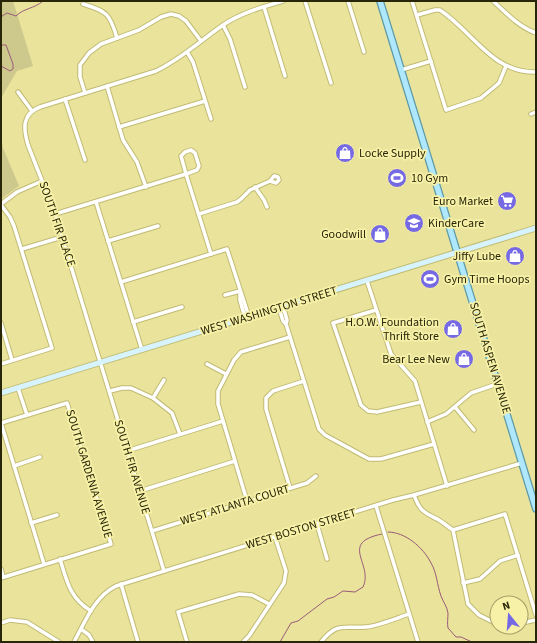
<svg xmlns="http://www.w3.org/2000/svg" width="537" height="643" viewBox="0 0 537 643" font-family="'Source Sans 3',sans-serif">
	<rect width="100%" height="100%" fill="#e9e39c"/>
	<g fill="#cdc88c">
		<polygon points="1,1 13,1 33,66 17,71 1,98"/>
		<polygon points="1,138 3,148 19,186 1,199"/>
	</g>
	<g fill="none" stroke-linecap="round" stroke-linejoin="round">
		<g stroke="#9a5b78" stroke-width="1">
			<path d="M1,19L2,16L7,13L16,16C24,8 34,9 43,1"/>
			<polyline points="1,45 6,45 13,64 13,69 10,71 1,66"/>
			<path d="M388,532C405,532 423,547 431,563C437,573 437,585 441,596C443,602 447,606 448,613C448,618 447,623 448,628L456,637H461L472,642"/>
			<path d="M280,642L291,623L298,621L327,599L334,597L343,591L355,592L363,587C374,564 338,543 382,534"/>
		</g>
		<g stroke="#c1bb74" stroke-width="5.5">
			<g id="minor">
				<polyline points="305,1 331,83"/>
				<polyline points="348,1 364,52"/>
				<polyline points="412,1 446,110 481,98 499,83 506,66"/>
				<path d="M493,1C506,13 519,27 536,33"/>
				<path d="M83,4C107,11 110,14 117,38"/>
				<polyline points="264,7 285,76"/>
				<path d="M417,15L435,10H440C473,32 492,73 536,72"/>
				<polyline points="223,25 230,39 245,87"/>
				<polyline points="187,52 193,62 211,119"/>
				<polyline points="401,70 431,61"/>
				<polyline points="107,86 123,140 137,162 146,187"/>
				<polyline points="18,92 32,111"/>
				<polyline points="85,93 80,77 80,65 89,53 101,44 139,30 161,17 171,14 179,16 186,21 201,41"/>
				<polyline points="65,99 85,160"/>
				<polyline points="531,114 536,112"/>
				<polyline points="119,127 205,101"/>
				<polygon points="191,150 195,153 199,166 197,170 186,174 181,156 185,152"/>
				<polyline points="255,187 264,200 267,207"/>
				<polyline points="96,202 142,350"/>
				<polyline points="1,204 17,192 42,181"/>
				<polyline points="1,205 10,217 14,226 52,348 1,364"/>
				<polyline points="55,214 186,174 211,254"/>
				<polyline points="199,214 237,202 241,199 250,190 270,181 274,176 278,177 279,180 276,183 270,181"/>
				<polyline points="108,241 158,226"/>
				<polyline points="22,249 62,237"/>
				<polyline points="367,281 391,354 415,381 447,486"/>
				<polyline points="121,282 227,249 249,317"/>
				<polyline points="240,292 240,300 245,318"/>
				<polyline points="225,295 240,291"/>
				<polyline points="283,306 287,320 286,324"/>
				<polyline points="279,308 283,321 286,324 319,429 325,435 369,459 381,459 434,444"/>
				<polyline points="376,310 333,323 361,405 368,411 377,412 421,402"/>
				<polyline points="133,322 182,307"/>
				<polyline points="1,323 12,360"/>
				<polyline points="207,364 226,374"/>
				<polyline points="18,388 27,415"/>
				<polyline points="110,391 122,388 131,388 153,398 172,413 180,434"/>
				<polyline points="153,398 164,380"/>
				<polyline points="455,407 474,430"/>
				<polyline points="427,422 446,414 471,393 497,384"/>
				<polyline points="1,423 67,403 111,544 1,578"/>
				<polyline points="1,423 44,564"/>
				<polyline points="127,451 223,421"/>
				<polyline points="14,466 40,457"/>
				<polyline points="290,488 266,409 266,398 273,391 304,381"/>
				<polyline points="140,491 235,461"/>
				<path d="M414,495C420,512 425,513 439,520C444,523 448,527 453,530L468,604L479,615L497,624"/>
				<polyline points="247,501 218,404 218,391 234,360 241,352 290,337"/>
				<polyline points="376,506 418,642"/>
				<polyline points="31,523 57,515"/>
				<polyline points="317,524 327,559"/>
				<polyline points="453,530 505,514 536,615"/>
				<polyline points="152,531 307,483 316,476"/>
				<path d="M60,559C67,582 70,598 91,611"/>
				<polyline points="1,569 3,577"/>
				<path d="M164,571L55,214L28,145C23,128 22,114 40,107L156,71C181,59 200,41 223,25C241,13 262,7 283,1"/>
				<polyline points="463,583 480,579 500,561 518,555"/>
				<polyline points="121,584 138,642"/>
				<polyline points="1,623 10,620 27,622 59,642"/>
				<polyline points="521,623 536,620"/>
				<polyline points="81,629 89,635 93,642"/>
				<path d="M74,642C85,622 94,597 116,586L393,500L414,495L522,463"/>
				<polyline points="187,642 178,612 239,594 252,595 269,604"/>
				<polyline points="243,642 249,636 284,583 286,571 275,537"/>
				<path d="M321,642C338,621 344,629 366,627C378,626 397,618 409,614"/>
			</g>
		</g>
		<g stroke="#c1bb74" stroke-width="7">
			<polyline id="secondary" points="1,393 536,228"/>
		</g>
		<g stroke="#5e9aa7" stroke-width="8">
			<polyline id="primary" points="380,1 536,509"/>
		</g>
		<use href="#minor" stroke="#fff" stroke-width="3.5"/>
		<use href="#secondary" stroke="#d7f4fe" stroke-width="5"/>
		<use href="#primary" stroke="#afe8fd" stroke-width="5.5"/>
	</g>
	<defs>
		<g id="shop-disc" transform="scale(1)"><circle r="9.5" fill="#7669e4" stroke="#f7f1a8"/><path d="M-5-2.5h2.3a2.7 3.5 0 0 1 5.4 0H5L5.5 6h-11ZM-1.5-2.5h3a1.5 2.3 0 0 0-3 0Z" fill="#fff"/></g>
		<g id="stadium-disc" transform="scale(1)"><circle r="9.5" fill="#7669e4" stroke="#f7f1a8"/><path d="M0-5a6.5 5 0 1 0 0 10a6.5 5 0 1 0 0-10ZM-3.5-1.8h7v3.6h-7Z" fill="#fff"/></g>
		<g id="supermarket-disc" transform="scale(1)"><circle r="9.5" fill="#7669e4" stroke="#f7f1a8"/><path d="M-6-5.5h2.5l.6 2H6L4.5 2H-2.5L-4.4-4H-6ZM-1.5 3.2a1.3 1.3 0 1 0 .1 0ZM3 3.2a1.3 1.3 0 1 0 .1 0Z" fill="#fff"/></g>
		<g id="school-disc" transform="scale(1)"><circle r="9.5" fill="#7669e4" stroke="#f7f1a8"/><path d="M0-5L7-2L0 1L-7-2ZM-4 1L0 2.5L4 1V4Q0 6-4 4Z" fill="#fff"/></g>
	</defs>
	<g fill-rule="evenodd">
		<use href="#shop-disc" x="345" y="153"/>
		<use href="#stadium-disc" x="397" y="178"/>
		<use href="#supermarket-disc" x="507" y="201"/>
		<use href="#school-disc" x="414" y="223"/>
		<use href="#shop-disc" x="380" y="234"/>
		<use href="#shop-disc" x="515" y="256"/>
		<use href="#stadium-disc" x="430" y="279"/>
		<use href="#shop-disc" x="453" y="329"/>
		<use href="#shop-disc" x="464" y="359"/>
	</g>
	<g text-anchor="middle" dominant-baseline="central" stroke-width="3.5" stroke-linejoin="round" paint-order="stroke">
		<g font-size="12" fill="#292608" stroke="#f7f1a8" text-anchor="end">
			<text x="359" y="153" text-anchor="start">Locke Supply</text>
			<text x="411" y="178" text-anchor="start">10 Gym</text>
			<text x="493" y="201">Euro Market</text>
			<text x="428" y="223" text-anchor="start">KinderCare</text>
			<text x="366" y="234">Goodwill</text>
			<text x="501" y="256">Jiffy Lube</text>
			<text x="444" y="279" text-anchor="start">Gym Time Hoops</text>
			<text x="439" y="322">H.O.W. Foundation<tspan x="439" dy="14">Thrift Store</tspan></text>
			<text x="450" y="359">Bear Lee New</text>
		</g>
		<g font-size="12" fill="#292608" stroke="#f7f1a8">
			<text transform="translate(57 224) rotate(71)">SOUTH FIR PLACE</text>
			<text transform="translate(269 311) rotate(-17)">WEST WASHINGTON STREET</text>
			<text transform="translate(490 358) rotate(73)">SOUTH ASPEN AVENUE</text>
			<text transform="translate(132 467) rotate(73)">SOUTH FIR AVENUE</text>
			<text transform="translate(89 474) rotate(73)">SOUTH GARDENIA AVENUE</text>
			<text transform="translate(235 505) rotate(-17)">WEST ATLANTA COURT</text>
			<text transform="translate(301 529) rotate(-17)">WEST BOSTON STREET</text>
		</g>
	</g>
	<rect width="537" height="643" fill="none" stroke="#292608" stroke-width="4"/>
	<g transform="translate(509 615) rotate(343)"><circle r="19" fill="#f7f1a8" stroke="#a5a068"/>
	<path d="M0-3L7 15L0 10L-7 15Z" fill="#7669e4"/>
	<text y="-6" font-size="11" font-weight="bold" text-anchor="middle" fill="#292608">N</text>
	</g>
</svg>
